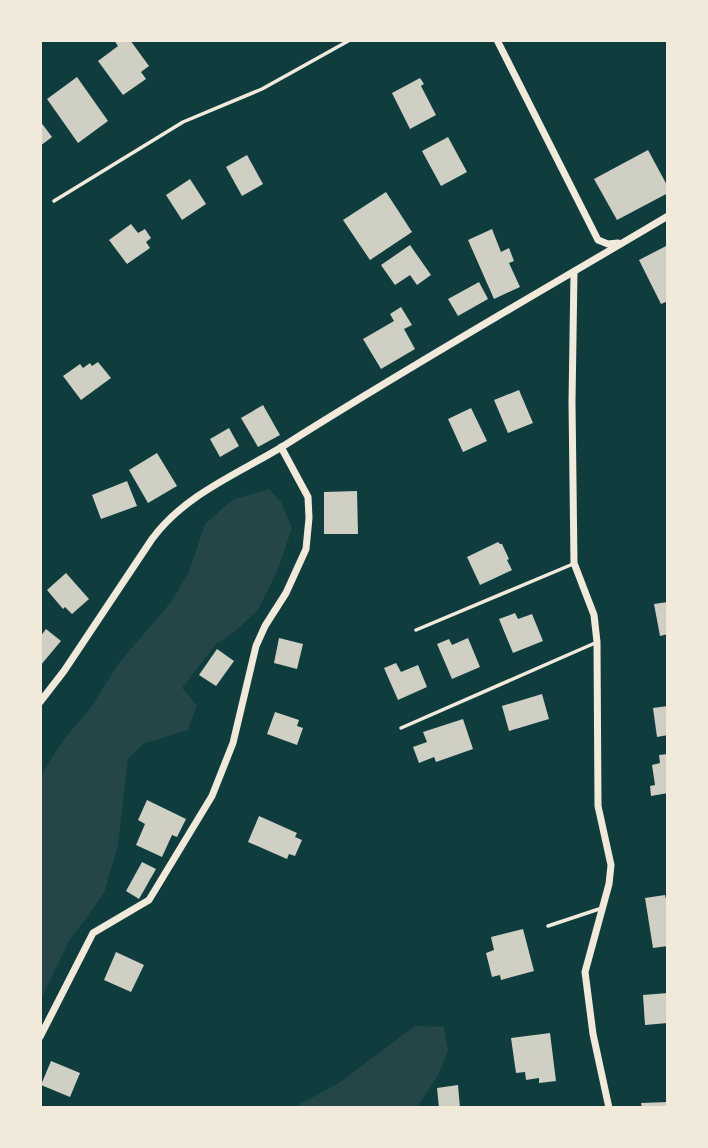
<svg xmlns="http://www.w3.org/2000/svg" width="708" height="1148" viewBox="0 0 708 1148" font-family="Inter,sans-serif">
	<rect width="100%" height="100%" fill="#0f3d3e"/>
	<g fill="#244646">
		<polygon points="269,489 281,502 292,528 277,572 258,610 233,633 217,643 182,688 197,705 188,730 145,743 128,758 118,845 104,893 68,943 40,1001 40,777 63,740 89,710 119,663 171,602 189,572 205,524 232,500"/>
		<polygon points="415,1026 444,1027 448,1051 438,1075 417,1108 293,1108 339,1083"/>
	</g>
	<g fill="#cfcfc3">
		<polygon points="114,40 130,40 149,66 141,72 146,79 123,95 98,61 118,46"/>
		<polygon points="77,77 108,121 78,143 47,99"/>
		<polygon points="420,78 424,84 421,86 436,115 410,129 392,93"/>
		<polygon points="40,121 52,137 40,146"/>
		<polygon points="448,137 467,172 441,186 422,151"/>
		<polygon points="648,150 668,187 668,193 617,220 594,179"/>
		<polygon points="247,155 263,184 242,196 226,167"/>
		<polygon points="190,179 206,204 182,220 166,195"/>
		<polygon points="386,192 412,232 370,260 343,220"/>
		<polygon points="131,224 138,233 145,229 151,238 146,242 150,248 127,264 109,240"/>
		<polygon points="492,229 501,252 509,248 514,261 509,263 520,287 494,299 468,240"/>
		<polygon points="410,245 431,275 417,285 410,275 395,285 381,265"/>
		<polygon points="668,245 668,301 661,304 639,260"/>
		<polygon points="479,282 488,299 458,316 448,299"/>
		<polygon points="401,307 412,325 404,329 415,349 381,369 363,339 394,321 390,314"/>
		<polygon points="98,362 111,378 81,400 63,376 80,364 83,368 90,363 92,366"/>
		<polygon points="519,390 533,423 508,433 494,400"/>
		<polygon points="263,405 280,435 258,447 241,418"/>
		<polygon points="471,408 487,441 463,452 448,419"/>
		<polygon points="229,428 239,446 220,457 210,439"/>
		<polygon points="157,453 177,486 148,503 129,470"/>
		<polygon points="127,481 137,506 101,519 92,495"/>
		<polygon points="357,491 358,534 324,534 324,492"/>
		<polygon points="498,542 500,544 502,544 509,559 507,560 512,570 480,585 467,557"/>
		<polygon points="66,573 89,599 72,614 65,607 63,609 47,590"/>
		<polygon points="668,602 668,634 660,636 654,604"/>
		<polygon points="515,613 518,619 532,614 543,641 513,653 499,619"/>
		<polygon points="46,629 61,641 40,666 40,637"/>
		<polygon points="279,638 303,644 297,669 274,663"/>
		<polygon points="468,638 480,667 452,679 437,644 449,639 452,645"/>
		<polygon points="217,649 234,661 216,686 199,675"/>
		<polygon points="396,663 401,672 418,665 427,687 398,700 384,668"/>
		<polygon points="542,694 549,719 509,731 502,706"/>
		<polygon points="668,706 668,735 657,737 653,708"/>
		<polygon points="275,712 299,720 297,726 303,728 297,745 267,734"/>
		<polygon points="463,719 473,749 436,762 434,757 419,763 413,747 427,742 423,732"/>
		<polygon points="668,754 668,793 651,796 650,786 655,785 652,765 660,763 659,755"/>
		<polygon points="147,800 186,819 177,837 172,835 162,857 136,845 145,824 138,820"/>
		<polygon points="259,816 297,833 295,837 302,840 295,856 289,854 287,859 248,842"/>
		<polygon points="142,862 156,869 139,899 126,891"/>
		<polygon points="665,895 668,908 668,946 653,948 645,898"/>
		<polygon points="523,929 534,971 501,980 500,975 492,977 486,953 494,950 491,937"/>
		<polygon points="116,952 144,965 131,992 104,980"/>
		<polygon points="668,993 668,1023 645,1025 643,995"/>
		<polygon points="550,1033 556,1081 539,1083 539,1078 526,1080 525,1072 516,1073 511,1038"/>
		<polygon points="51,1061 80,1073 70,1097 41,1085"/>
		<polygon points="458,1085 460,1108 439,1108 437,1088"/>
		<polygon points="668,1102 668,1108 642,1108 641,1103"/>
	</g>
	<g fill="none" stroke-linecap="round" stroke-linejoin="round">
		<g stroke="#f1e9da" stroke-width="3.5">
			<polyline points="54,201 183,122 262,89 350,40"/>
			<polyline points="416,630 573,564"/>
			<polyline points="401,728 595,643"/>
			<polyline points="548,926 602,908"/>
		</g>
		<g stroke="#f1e9da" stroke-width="7">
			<polyline points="497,40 598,240 608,244 618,243"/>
			<polyline points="574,272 572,402 574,563 594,615 597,642 598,806 611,865 609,884 585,972 593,1034 609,1108"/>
			<path d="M40,702L64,671L152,539C185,494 238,474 285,445C411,365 540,292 668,216"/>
			<polyline points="40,1037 93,933 149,900 212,796 233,743 256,646 265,626 286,593 306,549 309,518 308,497 281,447"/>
		</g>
	</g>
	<rect width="708" height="1148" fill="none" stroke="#f1e9da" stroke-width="84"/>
</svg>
